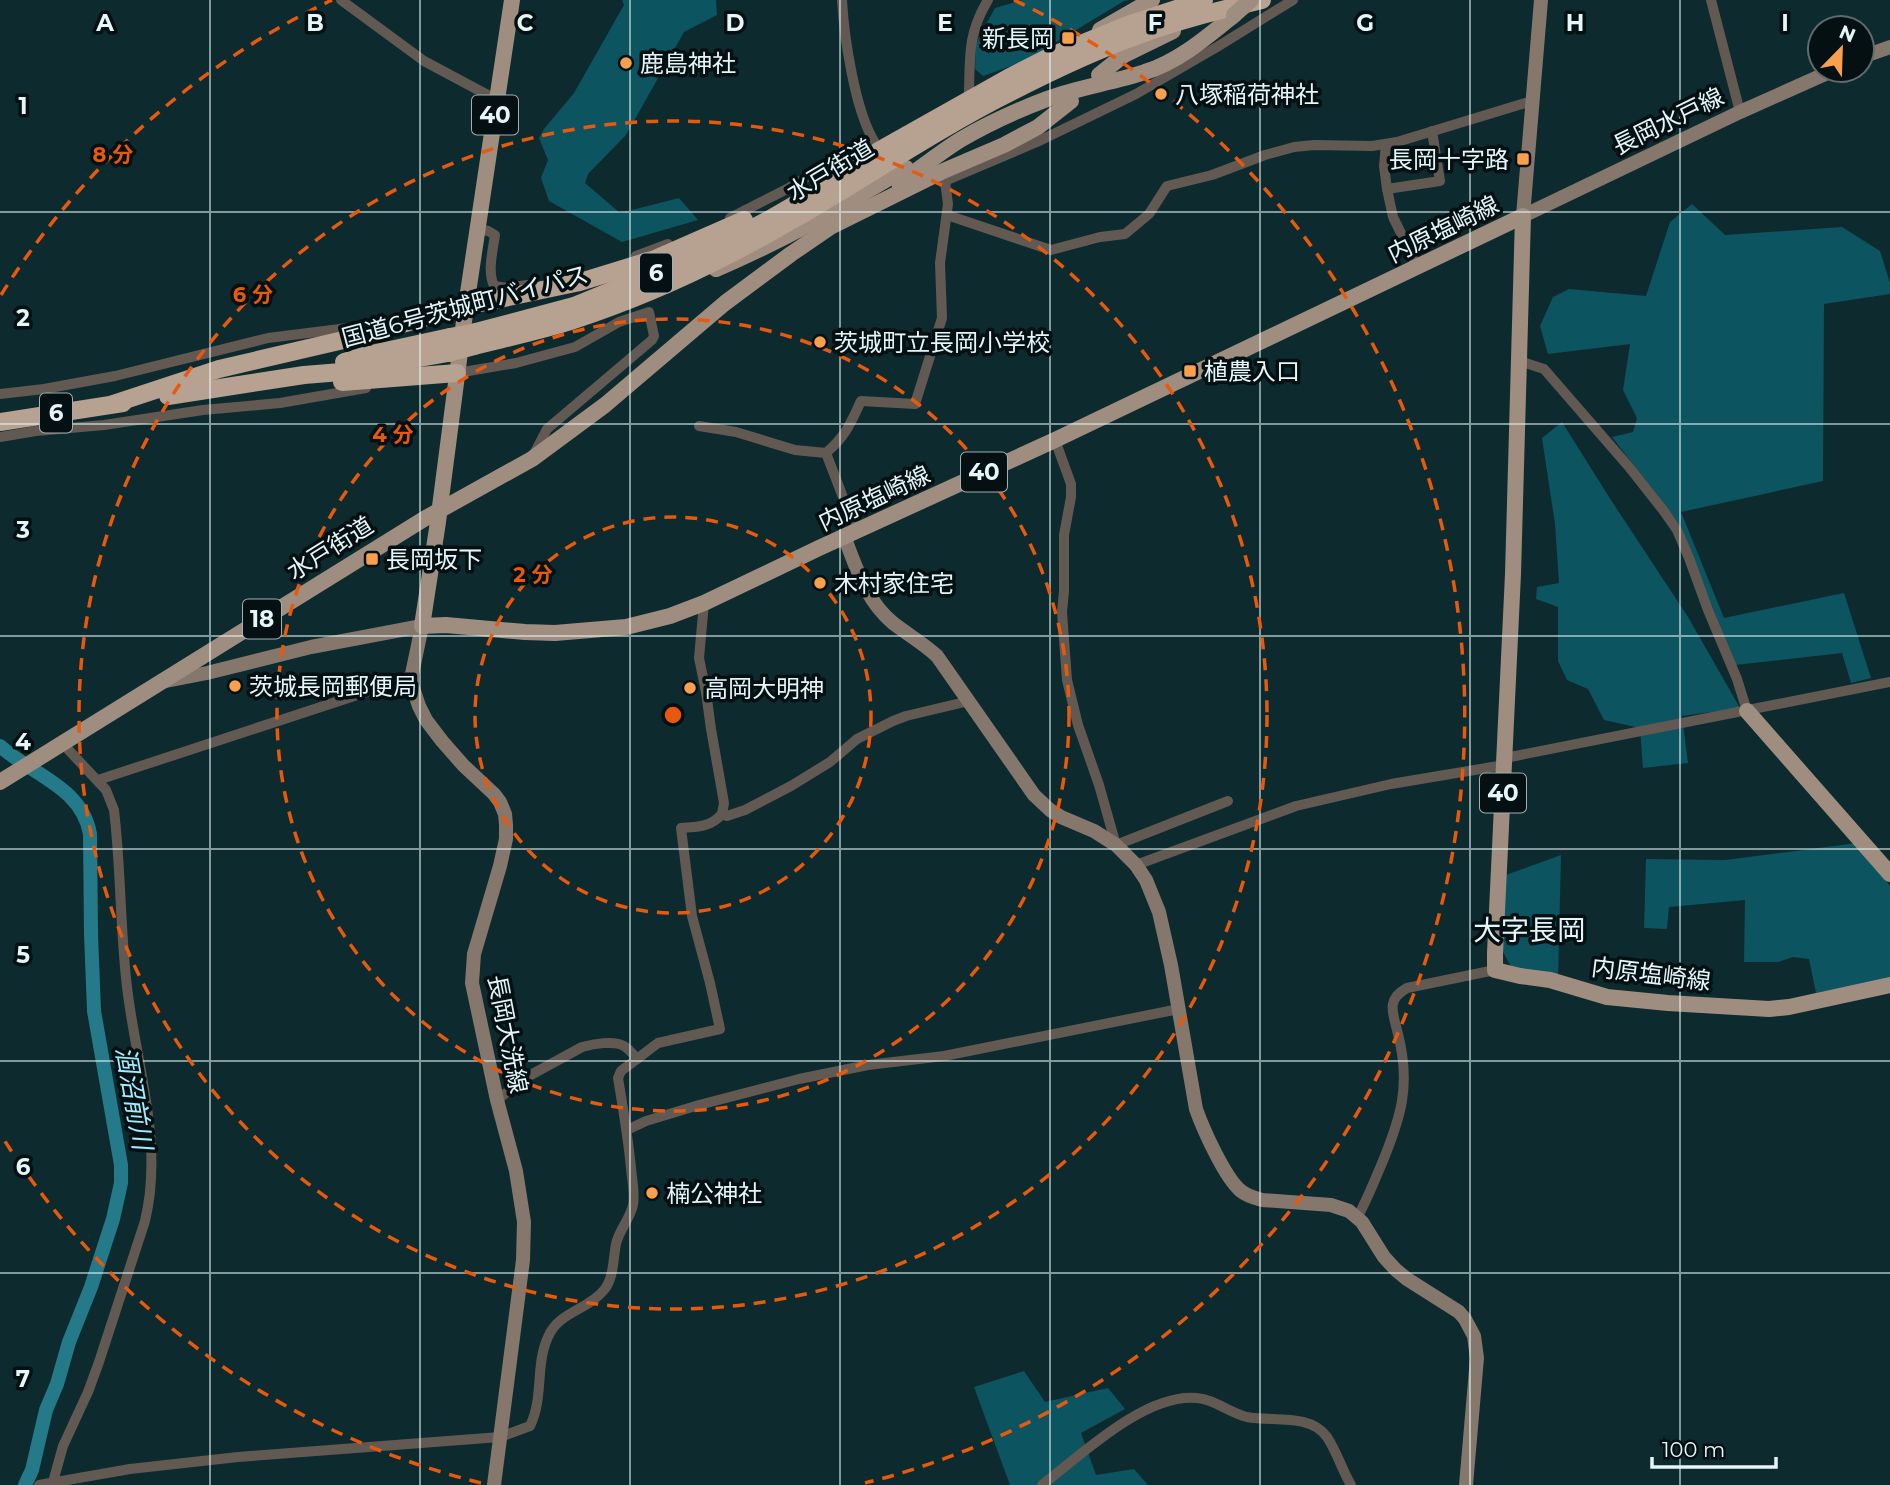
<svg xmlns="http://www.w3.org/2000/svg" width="1890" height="1485" viewBox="0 0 1890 1485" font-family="Montserrat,'Noto Sans JP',sans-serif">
	<rect width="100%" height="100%" fill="#0d2a2f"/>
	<g fill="#0d5461">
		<polygon points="622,0 716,0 717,15 684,32 626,135 588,174 585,183 620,213 679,198 698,220 622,242 549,201 541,178 548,160 539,138 544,129 574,93 624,5"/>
		<polygon points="1022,0 1129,0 1124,1 1025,61 983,76 975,69 976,43 995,8"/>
		<polygon points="1692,204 1725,235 1842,227 1880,251 1890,283 1890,294 1824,304 1823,481 1681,512 1724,618 1844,593 1871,678 1851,683 1842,653 1735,665 1680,525 1612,437 1633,432 1637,418 1623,390 1630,344 1548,354 1540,326 1553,297 1569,289 1646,296 1670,222"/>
		<polygon points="1562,422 1609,497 1688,617 1740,708 1682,716 1688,763 1643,768 1640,728 1604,720 1588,689 1567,680 1558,661 1558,607 1536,599 1537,587 1559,583 1555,524 1542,438"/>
		<polygon points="1857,843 1890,886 1890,978 1816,993 1809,959 1793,957 1778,962 1744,962 1745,900 1669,907 1667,929 1644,928 1646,859 1725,860"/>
		<polygon points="1561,855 1558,979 1520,983 1503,952 1503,876"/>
		<polygon points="1024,1371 1045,1402 1108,1388 1125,1409 1081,1433 1096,1475 1134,1469 1148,1485 1010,1485 974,1387"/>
	</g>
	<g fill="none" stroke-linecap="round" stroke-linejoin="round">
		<path stroke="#257a89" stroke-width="14" d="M0,746C32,775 82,787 90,834L91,934L94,1011L121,1165V1183L113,1219L91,1287L69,1342L57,1384L46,1410L32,1470L25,1485"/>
		<g stroke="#625953" stroke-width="10">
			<polyline points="341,0 424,61 497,100"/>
			<path d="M842,0C844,37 855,110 874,141"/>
			<polyline points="1711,0 1740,112"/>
			<path d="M971,99L969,92C970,55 968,33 988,0"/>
			<polyline points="1386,144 1384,166 1387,189"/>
			<polyline points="945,181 1037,142 1136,94 1217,47 1293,0"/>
			<polyline points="947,215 1051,250 1100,237 1125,234 1149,214 1167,186 1212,175 1265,155 1294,147 1314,145 1372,146 1397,142 1532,101"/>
			<polyline points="730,218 787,189 871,138"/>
			<path d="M478,229L488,231L495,235C493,250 487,271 494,286L507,288L527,285"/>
			<polyline points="636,256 668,244"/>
			<polyline points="1417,266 1393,217 1387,189 1440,181 1432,131"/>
			<polyline points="1519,361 1544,369 1629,467 1663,510 1677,530 1689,558 1708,610 1737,679 1747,711"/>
			<polyline points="457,373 516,363 575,347 619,322 649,312 654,336 652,340 547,429 534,454"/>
			<polyline points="0,394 44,389 115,376 268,338 380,324"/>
			<polyline points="699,426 736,432 795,450 826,453"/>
			<polyline points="0,437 36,431 104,425 203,410 280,403 366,388"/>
			<polyline points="1055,440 1071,484 1071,497 1064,535 1064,591 1062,612 1067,680 1078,725 1099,785 1116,845 1228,801"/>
			<path d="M856,531L826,453C846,436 850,424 861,401L915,404L942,318L940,263L948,204L945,181L941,172"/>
			<polyline points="704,603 699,658 706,692 711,729 724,803 722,814"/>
			<polyline points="1505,758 1890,682"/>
			<polyline points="98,780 394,683 412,674"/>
			<polyline points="1136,865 1296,806 1391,784 1504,765"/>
			<path d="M497,1100L527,1077L582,1047C593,1044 614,1040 624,1046C629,1049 633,1054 637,1059"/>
			<polyline points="627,1130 646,1121 699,1105 799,1079 868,1065 944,1056 1179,1009"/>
			<path d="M1357,1218C1366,1202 1373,1184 1380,1168C1401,1118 1412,1085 1397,1030C1392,1011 1387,999 1407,988L1495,970"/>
			<path d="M53,1482L63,1446L88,1392L99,1362L145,1221C164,1142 136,1065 127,987C120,928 121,868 114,810L106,790L63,744"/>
			<path d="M39,1485L130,1469L238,1457L500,1437L530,1426C544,1398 535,1365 548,1337C558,1312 588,1310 604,1290C614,1278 613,1259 616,1244C619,1230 630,1219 633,1205C635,1193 632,1180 631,1168C628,1137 623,1108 618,1078L621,1071L658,1043L720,1029L710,983L692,916L681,828C697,827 711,827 722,814L727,816L745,810L791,786L830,762L857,739L893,721L906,716L969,701"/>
			<path d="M1042,1485C1081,1455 1145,1393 1197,1398C1214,1399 1230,1413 1247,1417C1272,1422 1310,1413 1327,1437C1337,1452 1342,1470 1351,1485"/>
		</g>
		<g stroke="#85776c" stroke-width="14">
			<polyline points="1541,0 1523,216 1740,112 1834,70"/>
			<polyline points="1862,57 1890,47"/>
			<path d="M844,536C856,567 866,601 893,623C907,634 923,643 937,656L1034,795L1050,810L1061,817L1094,831L1116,845L1136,865L1146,880L1159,912L1171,965L1196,1109C1203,1129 1225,1178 1241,1191C1247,1196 1255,1198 1262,1200L1331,1205L1349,1211L1362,1222L1384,1257L1396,1270L1407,1279L1459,1312L1465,1319L1474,1336L1477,1358L1466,1485"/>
			<polyline points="166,681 207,673 311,647 422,626 412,674 412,685 419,706 426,720 442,741 464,766 494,794 500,802 505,814 506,825 506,839 500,866 474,954 472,983 497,1100 516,1171 524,1222 523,1260 494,1485"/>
		</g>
		<g stroke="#9f8d7f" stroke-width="16">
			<polyline points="512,0 466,306 438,522 422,626 446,625 525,632 555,633 626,627 670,616 704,603 819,548 1055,440 1523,216 1513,574 1495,953 1495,970 1520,976 1550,980 1607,997 1668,1003 1769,1009 1789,1007 1890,985"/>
			<polyline points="1100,30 1152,0"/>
			<polyline points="1099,75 1124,55 1173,31"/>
			<path d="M899,183C920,169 939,153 960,140C987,124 1018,110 1047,99C1079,87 1112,83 1145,72C1178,62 1207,37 1234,15"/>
			<path d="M716,269C783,241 844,205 906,168"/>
			<polyline points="1747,711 1890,874"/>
			<polyline points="0,782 424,519 532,459 605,405 725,303 791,254 832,226 941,172 1004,145 1038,127 1071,101"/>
		</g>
		<g stroke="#b7a190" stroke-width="18">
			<polyline points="476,332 574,306 691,258 728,241 770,219 825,187 880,150 1008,78 1051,56 1130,24 1204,0"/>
			<path d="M474,346C506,338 539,331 571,321C625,303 678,281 728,255C826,206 915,140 1013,91C1054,70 1096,50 1139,35C1179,20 1221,10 1262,0"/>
			<polyline points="344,362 367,355 450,337"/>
			<polyline points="342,382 457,373"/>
			<polyline points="168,396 304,375 341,372 448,353"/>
			<polyline points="113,404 219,369 352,338 466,306 580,282 655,259 744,220"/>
			<polyline points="0,422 123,403"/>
		</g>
		<polyline stroke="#9f8d7f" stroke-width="16" points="1234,15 1251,0"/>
		<g stroke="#b7a190" stroke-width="18">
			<polyline points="450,337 476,332"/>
			<polyline points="448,353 474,346"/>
		</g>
	</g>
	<path fill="none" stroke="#e5f5f8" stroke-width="2" stroke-opacity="0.55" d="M210,0V1485M420,0V1485M630,0V1485M840,0V1485M1050,0V1485M1260,0V1485M1470,0V1485M1680,0V1485M0,212H1890M0,424H1890M0,636H1890M0,849H1890M0,1061H1890M0,1273H1890"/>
	<g fill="none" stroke="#e8590c" stroke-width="3.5" stroke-dasharray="12 9">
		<circle cx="673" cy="715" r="198"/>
		<circle cx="673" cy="715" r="396"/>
		<circle cx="673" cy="715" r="594"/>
		<path d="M481 1483A792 792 0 0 1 1 1135M1 295A792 792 0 0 1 332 0M1014 0A792 792 0 0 1 865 1483"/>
	</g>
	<g fill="#fa9f4e" stroke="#051013" stroke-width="2.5">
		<rect x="1061" y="31" width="14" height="14" rx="3.5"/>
		<circle cx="626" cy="63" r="7"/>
		<circle cx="1161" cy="94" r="7"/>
		<rect x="1516" y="152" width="14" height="14" rx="3.5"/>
		<circle cx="820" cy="342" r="7"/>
		<rect x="1183" y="364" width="14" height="14" rx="3.5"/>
		<rect x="365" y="552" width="14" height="14" rx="3.5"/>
		<circle cx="820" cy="583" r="7"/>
		<circle cx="235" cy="686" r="7"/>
		<circle cx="690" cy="688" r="7"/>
		<circle cx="652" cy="1193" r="7"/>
	</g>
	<g text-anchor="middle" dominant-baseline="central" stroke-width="7" stroke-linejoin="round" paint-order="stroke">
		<g fill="#051013" stroke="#a2b0b3" stroke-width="2">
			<rect x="472" y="95.5" width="46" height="39" rx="5"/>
			<rect x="640" y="253.5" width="32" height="39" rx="5"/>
			<rect x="40" y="393.5" width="32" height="39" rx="5"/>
			<rect x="961" y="452.5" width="46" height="39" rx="5"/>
			<rect x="243" y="599.5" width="38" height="39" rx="5"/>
			<rect x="1480" y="773.5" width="46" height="39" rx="5"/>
		</g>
		<g font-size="23" font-weight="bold" fill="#e5f5f8">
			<text x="495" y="115">40</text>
			<text x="656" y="273">6</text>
			<text x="56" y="413">6</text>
			<text x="984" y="472">40</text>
			<text x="262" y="619">18</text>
			<text x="1503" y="793">40</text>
		</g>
		<g font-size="24" fill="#e5f5f8" stroke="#051013" text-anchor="start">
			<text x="1054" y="38" text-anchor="end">新長岡</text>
			<text x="640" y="63">鹿島神社</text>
			<text x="1175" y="94">八塚稲荷神社</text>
			<text x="1509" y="159" text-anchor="end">長岡十字路</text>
			<text x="834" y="342">茨城町立長岡小学校</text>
			<text x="1204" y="371">植農入口</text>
			<text x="386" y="559">長岡坂下</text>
			<text x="834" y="583">木村家住宅</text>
			<text x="249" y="686">茨城長岡郵便局</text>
			<text x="704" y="688">高岡大明神</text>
			<text x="666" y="1193">楠公神社</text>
		</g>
		<g font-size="24" fill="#e5f5f8" stroke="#051013">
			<text transform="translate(1668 121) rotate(-26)">長岡水戸線</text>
			<text transform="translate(830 170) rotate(-31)">水戸街道</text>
			<text transform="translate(1443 229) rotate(-26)">内原塩崎線</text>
			<text transform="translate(465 306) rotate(-15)">国道6号茨城町バイパス</text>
			<text transform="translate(874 498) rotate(-25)">内原塩崎線</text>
			<text transform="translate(330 548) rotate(-32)">水戸街道</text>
			<text transform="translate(1651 974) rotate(7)">内原塩崎線</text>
			<text transform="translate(508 1034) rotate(79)">長岡大洗線</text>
		</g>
		<g font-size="26" font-style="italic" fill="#a0eefe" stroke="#051013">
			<text transform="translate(134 1098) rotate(80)">涸沼前川</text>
		</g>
		<g font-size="28" fill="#e5f5f8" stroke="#051013">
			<text x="1529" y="930">大字長岡</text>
		</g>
	</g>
	<g font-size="23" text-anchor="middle" font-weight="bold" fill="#e5f5f8" stroke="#051013" stroke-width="7" stroke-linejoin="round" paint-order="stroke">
		<text x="105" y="31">A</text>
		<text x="315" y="31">B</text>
		<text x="525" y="31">C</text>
		<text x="735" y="31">D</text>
		<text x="945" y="31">E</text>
		<text x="1155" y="31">F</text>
		<text x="1365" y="31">G</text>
		<text x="1575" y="31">H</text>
		<text x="1785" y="31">I</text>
		<text x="23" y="114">1</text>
		<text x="23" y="326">2</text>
		<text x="23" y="538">3</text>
		<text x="23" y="750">4</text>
		<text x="23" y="963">5</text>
		<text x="23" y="1175">6</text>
		<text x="23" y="1387">7</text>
	</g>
	<circle cx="673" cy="715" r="10" fill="#e8590c" stroke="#051013" stroke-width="3.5"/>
	<g font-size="21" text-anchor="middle" font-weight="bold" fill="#e8590c" stroke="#051013" stroke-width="7" stroke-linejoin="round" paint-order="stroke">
		<text x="113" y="162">8 分</text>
		<text x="253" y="302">6 分</text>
		<text x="393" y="442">4 分</text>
		<text x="533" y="582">2 分</text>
	</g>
	<g transform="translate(1841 49) rotate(23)"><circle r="33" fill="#051013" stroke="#5f6c6f" stroke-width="2"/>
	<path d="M0-5L12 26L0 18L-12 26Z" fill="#fa9f4e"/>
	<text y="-10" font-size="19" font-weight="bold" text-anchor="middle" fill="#e5f5f8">N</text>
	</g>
	<path d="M1652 1457v10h124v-10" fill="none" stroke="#e5f5f8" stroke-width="3.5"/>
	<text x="1662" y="1457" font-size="21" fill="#e5f5f8" stroke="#051013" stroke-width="5" paint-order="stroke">100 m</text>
</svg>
